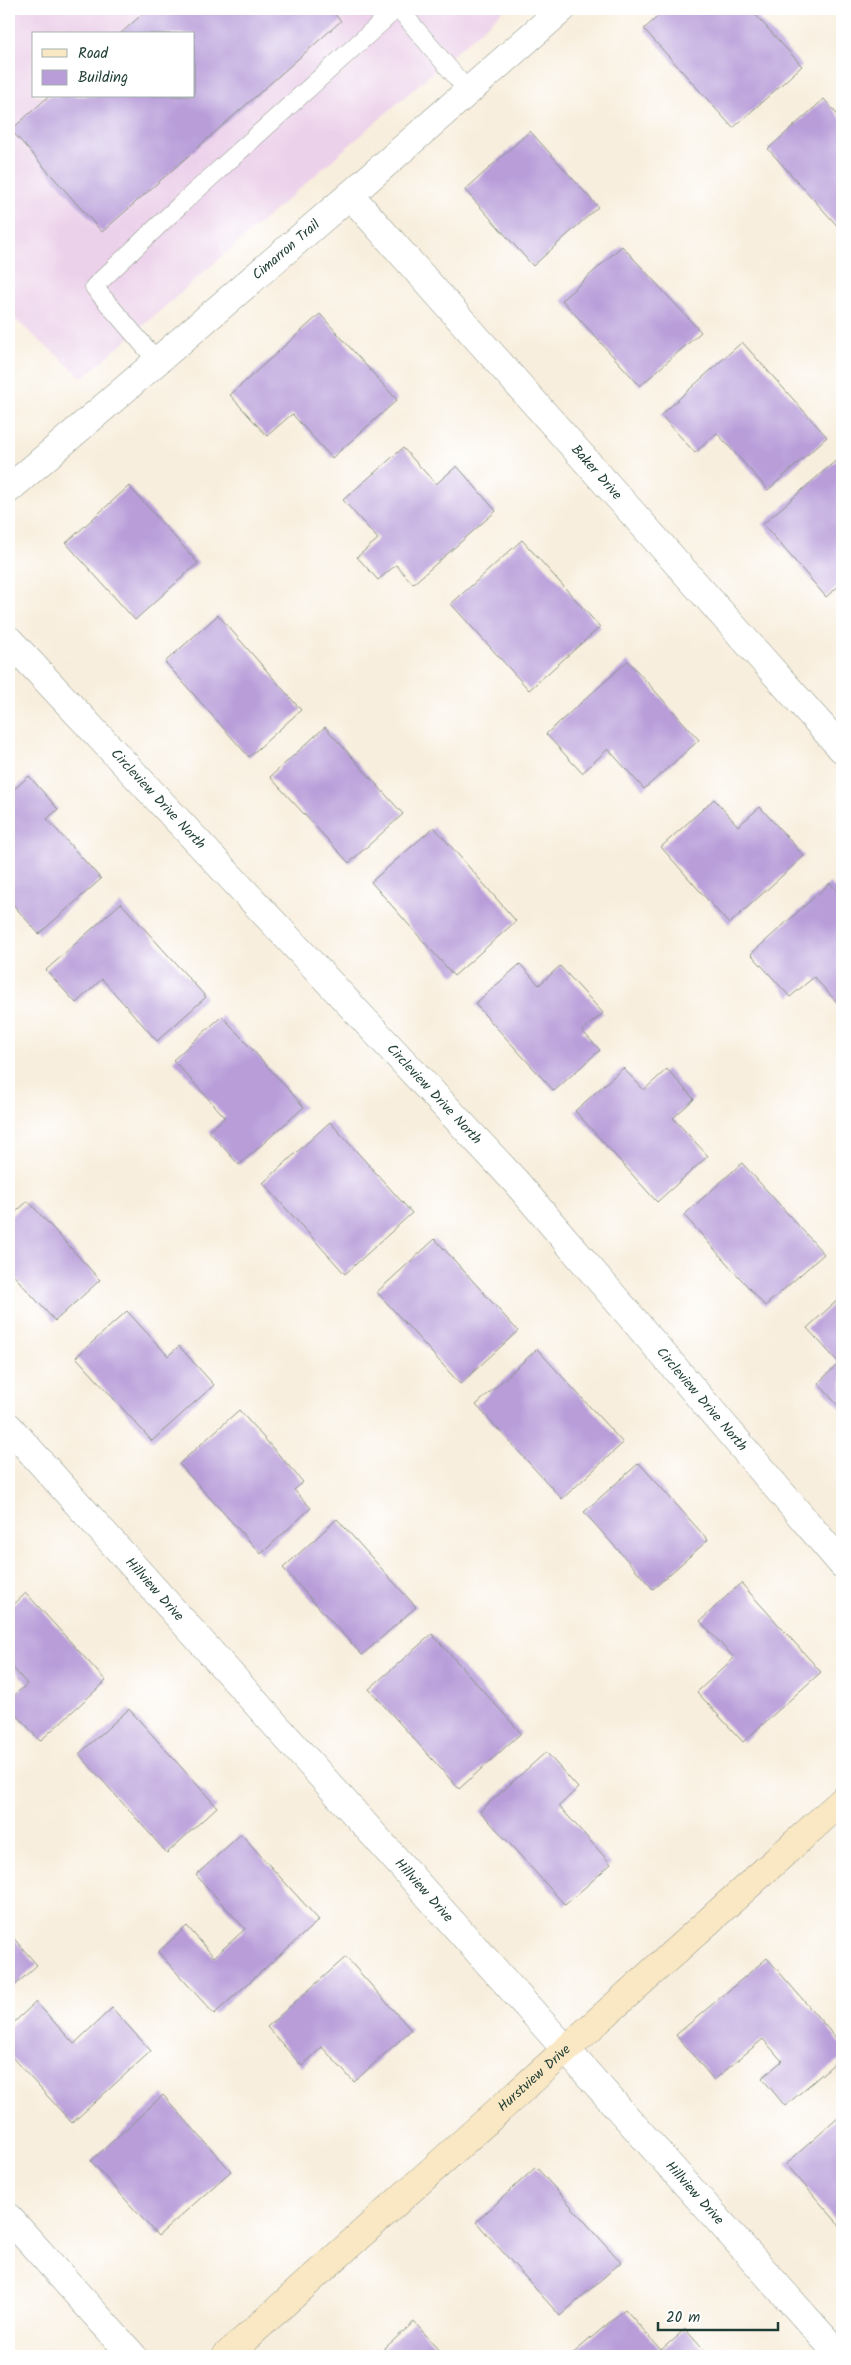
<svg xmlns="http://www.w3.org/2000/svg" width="851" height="2365" viewBox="0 0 851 2365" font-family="Kalam,sans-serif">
	<rect width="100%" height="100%" fill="#fff"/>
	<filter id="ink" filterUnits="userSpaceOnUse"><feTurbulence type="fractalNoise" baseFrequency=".02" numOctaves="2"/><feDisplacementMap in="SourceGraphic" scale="10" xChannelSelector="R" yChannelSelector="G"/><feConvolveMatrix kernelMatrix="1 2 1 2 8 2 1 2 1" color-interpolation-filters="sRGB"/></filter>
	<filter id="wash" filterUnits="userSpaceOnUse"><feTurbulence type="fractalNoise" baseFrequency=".0096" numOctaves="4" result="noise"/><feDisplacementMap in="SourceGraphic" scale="20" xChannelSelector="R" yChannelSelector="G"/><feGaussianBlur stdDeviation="1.12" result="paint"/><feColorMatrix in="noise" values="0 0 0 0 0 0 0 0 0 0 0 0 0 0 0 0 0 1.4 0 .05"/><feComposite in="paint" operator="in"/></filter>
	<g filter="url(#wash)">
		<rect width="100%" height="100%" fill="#f8eedd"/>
		<path fill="#ecd1ea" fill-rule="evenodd" d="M9,9H505L83,378L9,314ZM34,34H194V96H34Z"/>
		<g id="blocks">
			<g fill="#b89dd9">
				<polygon points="148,9 330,9 341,21 102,232 11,130 49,96 194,96 194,34 120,34"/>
				<polygon points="666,9 750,9 802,66 733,128 644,29"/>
				<polygon points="824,99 842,120 842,231 768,149"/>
				<polygon points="530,131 598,207 533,266 465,190"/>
				<polygon points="622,246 701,332 640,386 562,300"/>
				<polygon points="320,314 397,400 332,458 292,414 267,436 230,395"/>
				<polygon points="742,342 827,437 768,490 717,433 695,453 661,415"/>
				<polygon points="403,448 436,484 457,466 496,511 413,584 396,565 378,580 357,557 378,539 343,500"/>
				<polygon points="840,457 842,460 842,583 826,597 763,524"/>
				<polygon points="129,486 198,563 135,620 66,543"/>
				<polygon points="522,540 600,627 529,690 451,604"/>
				<polygon points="218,615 301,710 249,757 165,662"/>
				<polygon points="628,661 699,740 644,789 608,749 582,773 546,734"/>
				<polygon points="325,727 403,814 349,863 270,777"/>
				<polygon points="29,776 58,809 47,819 101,879 39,934 9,900 9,794"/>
				<polygon points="714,799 738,826 760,807 804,856 729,924 661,847"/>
				<polygon points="434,827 516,921 454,976 371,882"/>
				<polygon points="830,883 842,897 842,1008 814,977 790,997 751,954"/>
				<polygon points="121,903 206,997 157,1041 102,979 76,1003 46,970"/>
				<polygon points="520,964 539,985 560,966 603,1013 582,1031 600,1050 554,1091 475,1004"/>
				<polygon points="222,1016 304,1107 239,1165 209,1131 225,1117 173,1060"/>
				<polygon points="623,1068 644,1090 667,1069 694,1099 673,1118 708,1156 657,1202 575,1111"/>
				<polygon points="330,1122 412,1213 345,1274 263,1183"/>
				<polygon points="742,1163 824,1254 765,1306 684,1215"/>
				<polygon points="28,1201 100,1280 55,1321 9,1270 9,1218"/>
				<polygon points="435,1239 518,1331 460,1384 377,1292"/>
				<polygon points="842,1296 842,1410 818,1383 839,1363 807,1328"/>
				<polygon points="127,1311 168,1356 179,1346 214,1385 152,1441 76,1357"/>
				<polygon points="537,1349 623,1443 562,1499 476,1405"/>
				<polygon points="239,1410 303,1482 294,1490 311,1508 261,1554 179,1464"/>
				<polygon points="639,1463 708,1540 653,1589 584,1512"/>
				<polygon points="337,1519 416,1607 362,1655 283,1568"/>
				<polygon points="741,1583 821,1672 743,1742 697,1692 734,1658 700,1621"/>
				<polygon points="26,1593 106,1681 40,1741 9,1706 9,1700 27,1684 9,1663 9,1609"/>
				<polygon points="432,1634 521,1733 459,1789 369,1689"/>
				<polygon points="129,1709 217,1807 167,1853 79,1754"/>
				<polygon points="546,1752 578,1788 559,1806 611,1864 565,1905 480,1811"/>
				<polygon points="241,1834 319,1920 214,2014 158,1952 187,1926 214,1957 245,1929 196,1875"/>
				<polygon points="9,1933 37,1965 9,1991"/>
				<polygon points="346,1957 411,2030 354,2082 322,2047 302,2066 267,2027"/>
				<polygon points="767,1958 842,2045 842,2057 785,2106 762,2078 782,2061 763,2039 714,2080 676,2035"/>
				<polygon points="36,2002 74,2044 112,2008 151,2051 72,2123 9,2054 9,2027"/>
				<polygon points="163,2095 231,2171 158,2236 91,2161"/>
				<polygon points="839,2117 842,2121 842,2228 786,2164"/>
				<polygon points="536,2167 621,2262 560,2316 476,2222"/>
				<polygon points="625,2309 661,2350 685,2329 709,2356 570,2356"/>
				<polygon points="414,2322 445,2356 376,2356"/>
			</g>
		</g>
	</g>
	<g filter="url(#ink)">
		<use href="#blocks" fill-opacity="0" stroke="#8c9688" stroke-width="1"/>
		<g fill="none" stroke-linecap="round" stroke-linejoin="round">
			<g stroke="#8c9688" stroke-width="19">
				<g id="lane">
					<polyline points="399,9 468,91"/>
					<polyline points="157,361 94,287 179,206 396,9"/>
				</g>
			</g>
			<g stroke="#8c9688" stroke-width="29">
				<g id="street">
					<path id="s1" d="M350,195L842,749"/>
					<path id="s2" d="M9,489L350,195L562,9"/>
					<path id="s3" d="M9,640L516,1182L842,1564"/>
					<path id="s4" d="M9,1427L840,2356"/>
					<polyline points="9,2218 133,2356"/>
				</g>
			</g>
			<g stroke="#8c9688" stroke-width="29">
				<g id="secondary">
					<path id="s5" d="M226,2356L842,1801"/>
				</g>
			</g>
			<use href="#lane" stroke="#fff" stroke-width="18"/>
			<use href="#street" stroke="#fff" stroke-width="28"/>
			<use href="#secondary" stroke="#fae7c3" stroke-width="28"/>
		</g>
	</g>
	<g text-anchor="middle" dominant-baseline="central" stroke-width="4" stroke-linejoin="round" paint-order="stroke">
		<g font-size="14" fill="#1f3d34" stroke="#fff">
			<text stroke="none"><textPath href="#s2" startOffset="366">Cimarron Trail</textPath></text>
			<text stroke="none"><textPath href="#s1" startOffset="371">Baker Drive</textPath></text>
			<text stroke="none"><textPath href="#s3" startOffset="218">Circleview Drive North</textPath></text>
			<text stroke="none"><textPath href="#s3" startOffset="622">Circleview Drive North</textPath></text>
			<text stroke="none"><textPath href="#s3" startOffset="1028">Circleview Drive North</textPath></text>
			<text stroke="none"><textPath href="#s4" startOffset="218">Hillview Drive</textPath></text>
			<text stroke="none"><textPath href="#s4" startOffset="622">Hillview Drive</textPath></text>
			<text stroke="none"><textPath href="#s5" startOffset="415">Hurstview Drive</textPath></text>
			<text stroke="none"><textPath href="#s4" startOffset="1028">Hillview Drive</textPath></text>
		</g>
	</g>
	<rect width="851" height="2365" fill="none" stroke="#fff" stroke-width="30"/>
	<rect x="32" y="32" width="162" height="65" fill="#ffffff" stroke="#a5b1ae"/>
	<rect x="42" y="49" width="25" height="8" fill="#fae7c3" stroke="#a5b1ae"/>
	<text x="78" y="58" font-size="15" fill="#1f3d34">Road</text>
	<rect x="42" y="70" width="25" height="15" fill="#b89dd9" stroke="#a5b1ae"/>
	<text x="78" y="82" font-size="15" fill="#1f3d34">Building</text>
	<path d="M658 2322v8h120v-8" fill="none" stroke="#1f3d34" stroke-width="2.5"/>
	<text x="666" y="2322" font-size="15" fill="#1f3d34" stroke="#ffffff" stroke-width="4" paint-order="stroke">20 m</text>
</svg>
